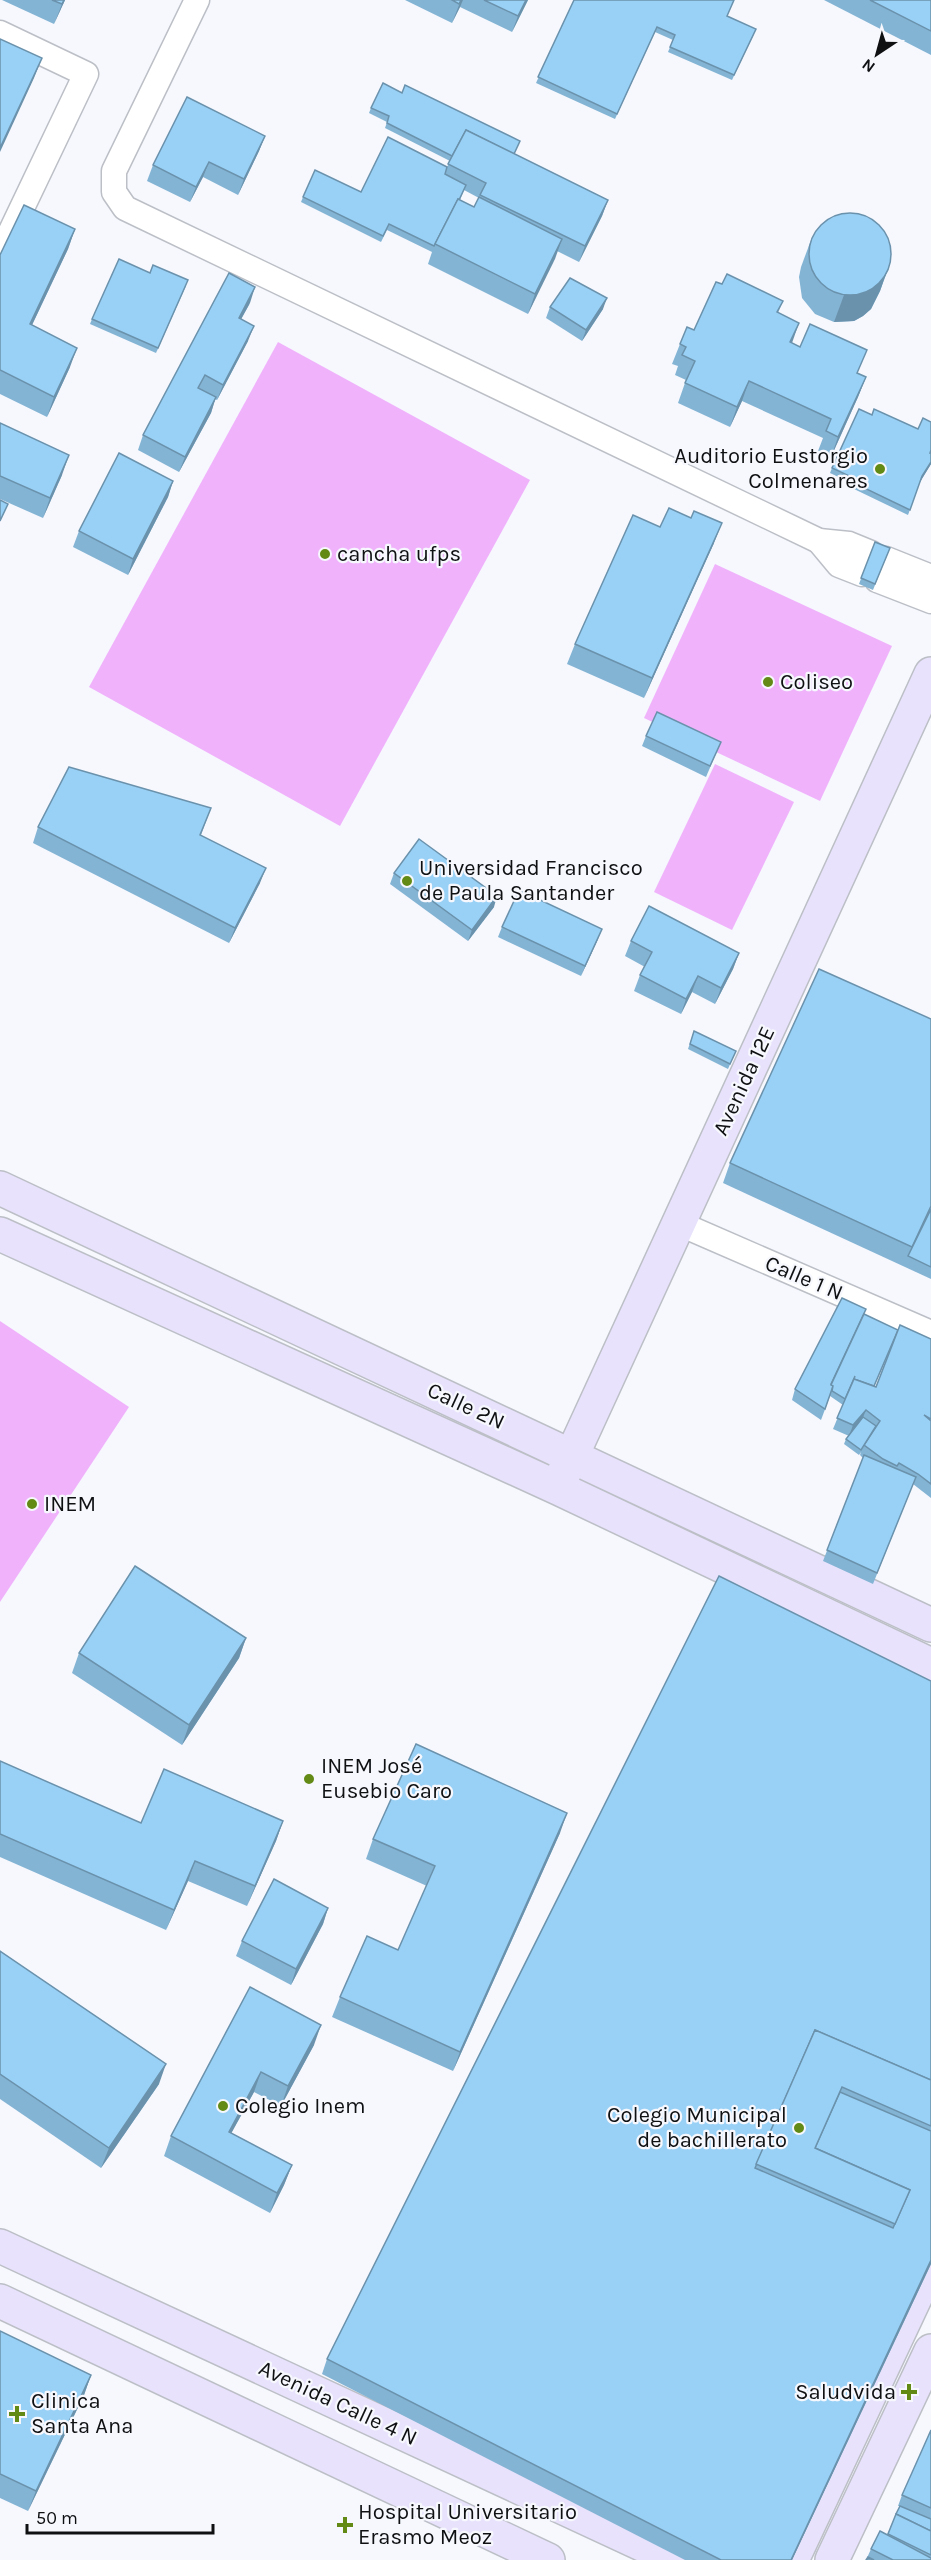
<svg xmlns="http://www.w3.org/2000/svg" width="931" height="2560" viewBox="0 0 931 2560" font-family="Karla,sans-serif">
	<rect width="100%" height="100%" fill="#f6f8fe"/>
	<g fill="#f0b3fb">
		<polygon points="278,342 530,480 340,826 89,687"/>
		<polygon points="715,564 892,646 820,801 644,718"/>
		<polygon points="715,764 794,802 732,930 654,892"/>
		<polygon points="0,1321 129,1407 0,1602"/>
	</g>
	<g fill="none" stroke-linecap="round" stroke-linejoin="round">
		<g stroke="#bcbfc6" stroke-width="27">
			<g id="street">
				<polyline points="197,0 114,171 114,192 125,208 819,541 849,544 871,553"/>
				<polyline points="0,33 86,74 0,254"/>
				<polyline points="819,541 839,565 862,574"/>
				<polyline points="886,559 931,577"/>
				<polyline points="877,580 931,601"/>
				<polyline points="678,1223 931,1333"/>
			</g>
		</g>
		<g stroke="#bcbfc6" stroke-width="36">
			<g id="secondary">
				<polyline points="0,1188 931,1625"/>
				<polyline points="0,1234 558,1488 931,1665"/>
				<polyline points="563,1475 931,674"/>
				<polyline points="0,2246 676,2560"/>
				<polyline points="0,2301 548,2560"/>
				<polyline points="792,2560 931,2264"/>
				<polyline points="832,2560 931,2351"/>
			</g>
		</g>
		<use href="#street" stroke="#fff" stroke-width="24"/>
		<use href="#secondary" stroke="#e8e2fc" stroke-width="33"/>
	</g>
	<g fill="#84b4d4" fill-rule="evenodd">
		<polygon points="2,0 65,0 54,24"/>
		<polygon points="405,0 528,0 512,32 460,7 452,23"/>
		<polygon points="574,0 734,0 727,16 754,34 732,80 668,52 673,40 655,32 615,119 536,83"/>
		<polygon points="824,0 931,0 931,55"/>
		<path d="M402,93L520,141L514,154L608,200L602,216L579,262L557,251L528,314L428,264L432,252L387,230L381,242L301,202L303,197L361,192L447,167L450,161L385,128L387,122L369,113L371,108ZM464,190L479,198L474,207L460,200Z"/>
		<polygon points="265,136 259,151 238,195 203,177 190,202 147,181 153,165"/>
		<polygon points="75,229 68,249 32,325 70,367 47,417 0,394 0,255"/>
		<polygon points="811,240 890,263 880,291 871,309 863,316 854,321 834,322 815,314 802,298 799,277 801,267"/>
		<polygon points="150,273 186,286 156,353 90,324 92,319"/>
		<polygon points="722,284 783,301 778,313 792,343 866,377 858,397 831,457 818,451 823,438 742,401 730,427 678,403 686,380 675,375 678,366 672,364 680,344 694,330"/>
		<polygon points="250,303 241,319 248,341 217,400 215,399 211,413 179,472 138,450 143,435"/>
		<polygon points="550,307 603,309 582,341 546,318"/>
		<polygon points="0,423 62,475 43,518 0,499"/>
		<polygon points="930,453 931,453 931,464 920,482 908,515 854,489 855,485 830,473 832,468"/>
		<polygon points="173,481 168,497 128,575 73,547 79,531"/>
		<polygon points="691,518 714,543 644,698 567,664 575,644 660,527"/>
		<polygon points="875,542 890,548 873,590 859,584"/>
		<polygon points="646,736 721,742 706,777 642,746"/>
		<polygon points="211,808 201,835 260,883 229,943 33,843 38,827"/>
		<polygon points="394,873 494,907 468,941 390,884"/>
		<polygon points="502,927 598,939 581,976 498,937"/>
		<polygon points="631,941 739,953 733,969 715,1004 692,992 681,1014 634,991 640,975 645,967 625,956"/>
		<polygon points="931,1019 931,1279 723,1183 730,1163"/>
		<polygon points="694,1031 736,1051 728,1069 688,1049"/>
		<path d="M898,1330L931,1339V1498L913,1484L873,1584L823,1561L863,1458L860,1455L861,1452L859,1455L844,1444L846,1439L849,1436L833,1429L843,1405L830,1396L821,1420L792,1400L795,1389ZM893,1341L876,1387L874,1386Z"/>
		<polygon points="246,1638 239,1658 182,1745 72,1673 79,1653"/>
		<polygon points="931,1681 931,2264 792,2560 685,2560 322,2374 327,2359"/>
		<polygon points="0,1761 141,1823 283,1821 276,1841 247,1906 188,1881 166,1930 0,1857"/>
		<polygon points="560,1833 453,2071 332,2017 340,1997 398,1950 427,1886 366,1859 373,1839"/>
		<polygon points="328,1908 323,1924 291,1985 236,1956 242,1941"/>
		<polygon points="0,1951 159,2084 101,2168 0,2099"/>
		<polygon points="250,1987 314,2045 281,2106 254,2092 231,2133 292,2165 284,2185 270,2213 164,2156 171,2136"/>
		<polygon points="0,2331 91,2375 84,2395 28,2511 0,2498"/>
		<polygon points="931,2430 931,2560 866,2560 871,2549 887,2535 900,2506 898,2506 902,2495"/>
	</g>
	<g fill="#6b92ac">
		<polygon points="64,0 65,0 54,24 62,4"/>
		<polygon points="461,0 463,0 460,7 452,23"/>
		<polygon points="526,0 528,0 512,32 518,16"/>
		<polygon points="42,58 34,78 0,152 0,148"/>
		<polygon points="265,136 259,151 238,195 244,179"/>
		<polygon points="209,162 203,177 190,202 196,187"/>
		<polygon points="608,200 602,216 579,262 585,246"/>
		<polygon points="75,229 68,249 23,344 30,324"/>
		<polygon points="562,239 555,259 528,314 535,294"/>
		<polygon points="890,263 880,291 871,309 863,316 854,321 834,322 844,295"/>
		<polygon points="255,287 250,303 233,334 239,318"/>
		<polygon points="607,298 603,309 582,341 586,330"/>
		<polygon points="799,323 792,343 783,362 790,342"/>
		<polygon points="254,326 248,341 217,400 223,385"/>
		<polygon points="77,348 70,367 47,417 54,397"/>
		<polygon points="866,377 858,397 831,457 838,437"/>
		<polygon points="749,381 742,401 730,427 737,407"/>
		<polygon points="216,397 211,413 179,472 185,457"/>
		<polygon points="69,455 62,475 43,518 50,498"/>
		<polygon points="931,462 931,464 920,482 922,476"/>
		<polygon points="173,481 168,497 128,575 133,559"/>
		<polygon points="722,523 714,543 644,698 652,678"/>
		<polygon points="266,868 260,883 229,943 235,928"/>
		<polygon points="497,896 494,907 468,941 472,930"/>
		<polygon points="602,929 598,939 581,976 585,966"/>
		<polygon points="739,953 733,969 715,1004 721,988"/>
		<polygon points="698,976 692,992 681,1014 686,999"/>
		<polygon points="866,1410 862,1420 849,1436 853,1425"/>
		<polygon points="246,1638 239,1658 182,1745 189,1725"/>
		<polygon points="567,1813 560,1833 453,2071 460,2052"/>
		<polygon points="283,1821 276,1841 247,1906 255,1886"/>
		<polygon points="195,1861 188,1881 166,1930 174,1910"/>
		<polygon points="328,1908 323,1924 291,1985 296,1969"/>
		<polygon points="321,2025 314,2045 281,2106 288,2086"/>
		<polygon points="166,2064 159,2084 101,2168 109,2148"/>
		<polygon points="261,2072 254,2092 221,2152 229,2132"/>
		<polygon points="292,2165 284,2185 270,2213 277,2193"/>
		<polygon points="931,2260 931,2264 792,2560 791,2560"/>
		<polygon points="91,2375 84,2395 28,2511 36,2491"/>
	</g>
	<g fill="#99d1f6" stroke="#6b92ac" stroke-width="1.5">
		<polygon points="52,0 64,0 62,4"/>
		<polygon points="452,0 461,0 459,4"/>
		<polygon points="484,0 526,0 518,16"/>
		<polygon points="574,0 734,0 727,16 756,29 734,75 670,47 675,35 657,27 617,114 538,77"/>
		<polygon points="870,0 931,0 931,31"/>
		<polygon points="0,39 42,58 0,148"/>
		<polygon points="383,83 402,93 405,85 520,141 514,154 466,130 452,156 387,123 389,116 371,108"/>
		<polygon points="187,97 265,136 244,179 209,162 196,187 153,165"/>
		<polygon points="466,130 608,200 585,246 480,195 486,183 448,164"/>
		<polygon points="388,137 447,167 445,174 466,185 459,200 458,199 434,246 389,224 383,236 303,197 315,170 361,192"/>
		<polygon points="479,197 562,239 535,294 435,244 458,199 474,207"/>
		<polygon points="24,205 75,229 30,324 77,348 54,397 0,370 0,255"/>
		<circle cx="850" cy="254" r="41"/>
		<polygon points="119,259 150,273 153,265 188,280 158,348 92,319"/>
		<polygon points="229,273 255,287 239,318 254,326 223,385 205,375 198,388 216,397 185,457 143,435"/>
		<polygon points="727,274 783,301 777,312 799,323 790,342 800,347 810,324 867,350 857,373 866,377 838,437 826,431 831,419 749,381 737,407 685,383 695,361 682,355 686,347 680,344 687,327 694,330 716,282 722,284"/>
		<polygon points="570,278 607,298 586,330 550,307"/>
		<polygon points="859,409 872,415 874,409 918,429 923,418 931,422 931,450 930,453 931,453 931,462 922,476 910,510 856,484 858,480 832,468"/>
		<polygon points="0,423 69,455 50,498 0,476"/>
		<polygon points="119,453 173,481 133,559 79,531"/>
		<polygon points="0,500 8,504 0,521"/>
		<polygon points="669,508 691,518 694,511 722,523 652,678 575,644 633,515 660,527"/>
		<polygon points="875,542 890,548 875,584 861,578"/>
		<polygon points="657,712 721,742 710,766 646,736"/>
		<polygon points="69,767 211,808 200,835 266,868 235,928 38,827"/>
		<polygon points="419,839 497,896 472,930 394,873"/>
		<polygon points="519,890 602,929 585,966 502,927"/>
		<polygon points="649,906 739,953 721,988 698,976 686,999 640,975 652,952 631,941"/>
		<polygon points="819,969 931,1019 931,1206 912,1247 730,1163"/>
		<polygon points="694,1031 736,1051 730,1064 690,1044"/>
		<polygon points="931,1209 931,1267 908,1256"/>
		<polygon points="842,1298 866,1309 831,1384 833,1386 825,1409 795,1389"/>
		<polygon points="864,1314 898,1330 874,1386 854,1379 855,1376 845,1399 832,1391 833,1386 831,1385"/>
		<polygon points="900,1325 931,1339 931,1419 924,1415 931,1421 931,1484 918,1474 899,1463 897,1466 883,1459 864,1445 880,1421 866,1410 853,1425 837,1418 854,1379 876,1387"/>
		<polygon points="863,1417 876,1426 861,1450 846,1439"/>
		<polygon points="864,1455 916,1477 877,1573 827,1550"/>
		<polygon points="135,1566 246,1638 189,1725 79,1653"/>
		<polygon points="719,1576 931,1681 931,2080 815,2030 755,2168 893,2228 910,2190 815,2148 840,2092 931,2131 931,2260 791,2560 721,2560 327,2359"/>
		<polygon points="416,1744 567,1813 460,2052 340,1997 367,1936 398,1950 435,1866 373,1839"/>
		<polygon points="0,1761 141,1823 164,1769 283,1821 255,1886 195,1861 174,1910 0,1834"/>
		<polygon points="274,1879 328,1908 296,1969 242,1941"/>
		<polygon points="0,1951 166,2064 109,2148 0,2074"/>
		<polygon points="250,1987 321,2025 288,2086 261,2072 229,2132 292,2165 277,2193 171,2136"/>
		<polygon points="815,2030 931,2080 931,2126 842,2087 815,2148 910,2190 895,2224 756,2164"/>
		<polygon points="0,2331 91,2375 36,2491 0,2474"/>
		<polygon points="931,2430 931,2508 902,2495"/>
		<polygon points="900,2506 931,2519 931,2531 896,2514"/>
		<polygon points="896,2514 931,2531 931,2555 888,2534"/>
		<polygon points="880,2531 931,2558 931,2560 893,2560 871,2549"/>
		<polygon points="868,2557 874,2560 866,2560"/>
	</g>
	<g fill="#628a15" stroke="#f6f8fe" stroke-width="2">
		<circle cx="880" cy="469" r="6"/>
		<circle cx="325" cy="554" r="6"/>
		<circle cx="768" cy="682" r="6"/>
		<circle cx="407" cy="881" r="6"/>
		<circle cx="32" cy="1504" r="6"/>
		<circle cx="309" cy="1779" r="6"/>
		<circle cx="223" cy="2106" r="6"/>
		<circle cx="799" cy="2128" r="6"/>
		<path d="M906 2383h6v6h6v6h-6v6h-6v-6h-6v-6h6z"/>
		<path d="M14 2405h6v6h6v6h-6v6h-6v-6h-6v-6h6z"/>
		<path d="M342 2516h6v6h6v6h-6v6h-6v-6h-6v-6h6z"/>
	</g>
	<g text-anchor="middle" dominant-baseline="central" stroke-width="4.5" stroke-linejoin="round" paint-order="stroke">
		<g font-size="22" fill="#0e1012" stroke="#f6f8fe" text-anchor="start">
			<text x="868" y="456" text-anchor="end">Auditorio Eustorgio<tspan x="868" dy="25">Colmenares</tspan></text>
			<text x="337" y="554">cancha ufps</text>
			<text x="780" y="682">Coliseo</text>
			<text x="419" y="868">Universidad Francisco<tspan x="419" dy="25">de Paula Santander</tspan></text>
			<text x="44" y="1504">INEM</text>
			<text x="321" y="1766">INEM José<tspan x="321" dy="25">Eusebio Caro</tspan></text>
			<text x="235" y="2106">Colegio Inem</text>
			<text x="787" y="2115" text-anchor="end">Colegio Municipal<tspan x="787" dy="25">de bachillerato</tspan></text>
			<text x="896" y="2392" text-anchor="end">Saludvida</text>
			<text x="31" y="2401">Clinica<tspan x="31" dy="25">Santa Ana</tspan></text>
			<text x="358" y="2512">Hospital Universitario<tspan x="358" dy="25">Erasmo Meoz</tspan></text>
		</g>
		<g font-size="22" fill="#0e1012" stroke="#f6f8fe">
			<text transform="translate(744 1081) rotate(-65)">Avenida 12E</text>
			<text transform="translate(804 1278) rotate(23)">Calle 1 N</text>
			<text transform="translate(466 1406) rotate(25)">Calle 2N</text>
			<text transform="translate(338 2403) rotate(25)">Avenida Calle 4 N</text>
		</g>
	</g>
	<g transform="translate(877 54) rotate(216)" stroke="#f6f8fe" stroke-width="4.5" paint-order="stroke">
	<path d="M0-4.5L10 22L0 15L-10 22Z" fill="#0e1012"/>
	<text y="-9" font-size="16" font-weight="bold" text-anchor="middle" fill="#0e1012">N</text>
	</g>
	<path d="M27 2524v9h186v-9" fill="none" stroke="#0e1012" stroke-width="3"/>
	<text x="36" y="2524" font-size="18" fill="#0e1012" stroke="#f6f8fe" stroke-width="4.5" paint-order="stroke">50 m</text>
</svg>
